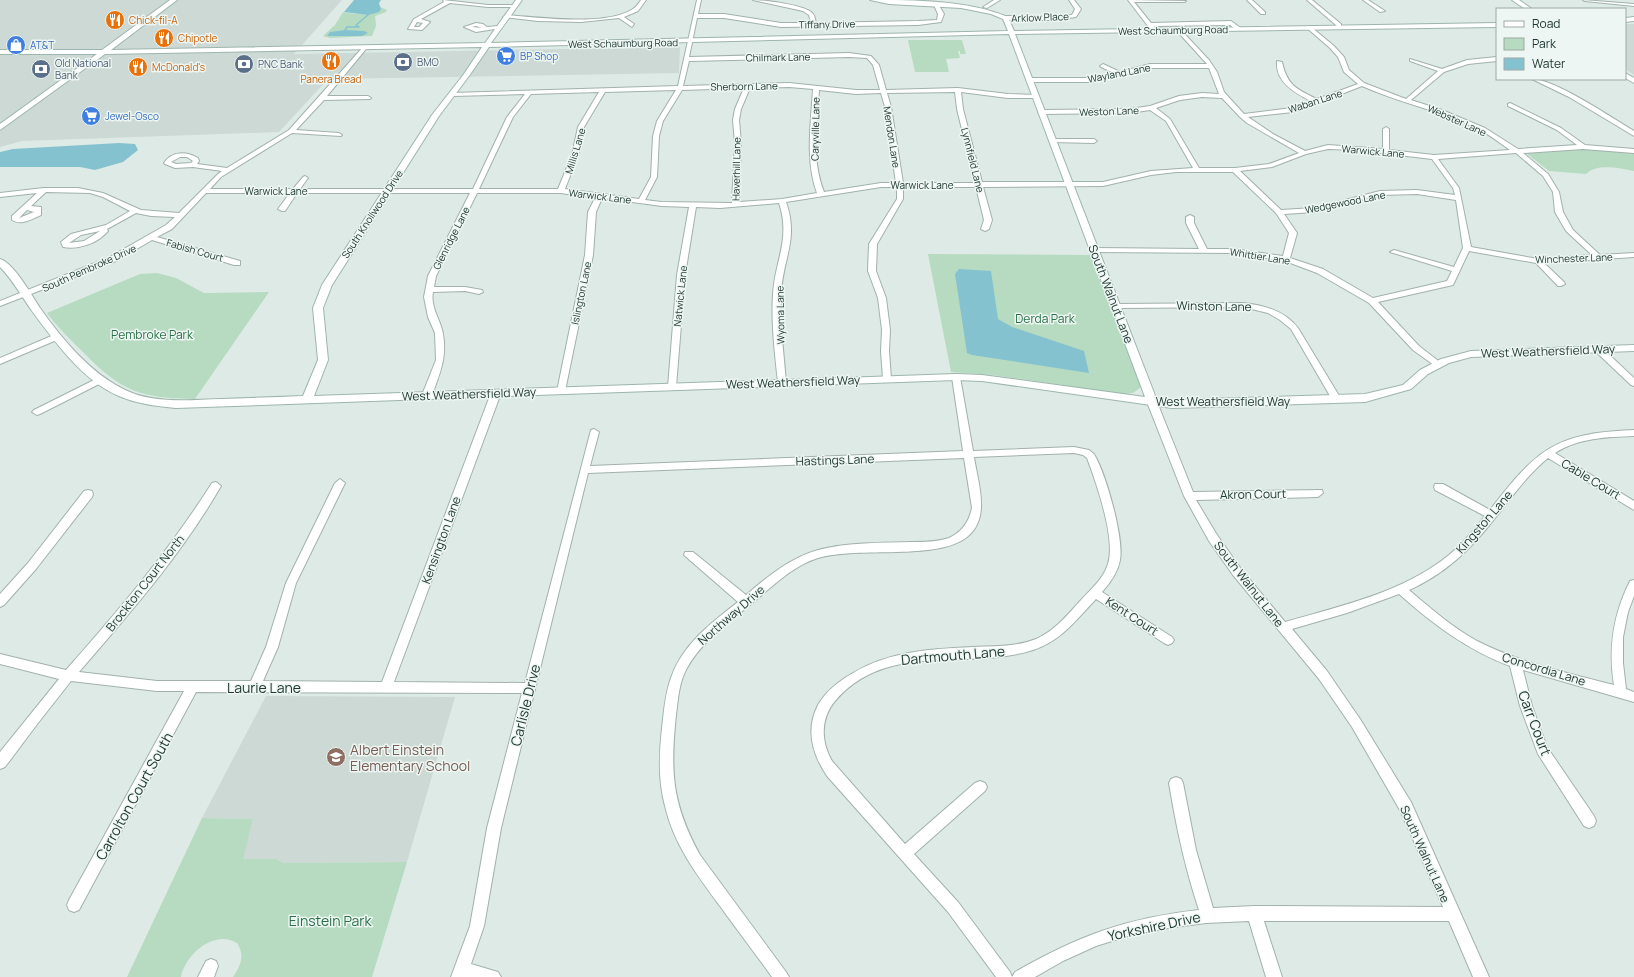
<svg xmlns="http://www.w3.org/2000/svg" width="1634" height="977" viewBox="0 0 1634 977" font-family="Manrope,sans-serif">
	<rect width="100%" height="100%" fill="#deeae5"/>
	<g fill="#ccd9d4">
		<polygon points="0,0 342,0 294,54 680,47 679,73 328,79 279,132 22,141 0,147"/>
		<polygon points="1625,24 1634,24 1634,75 1625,69"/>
		<polygon points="266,696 455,697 407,862 284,863 276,859 242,859 253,819 202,818"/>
	</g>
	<g fill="#b6dbc1">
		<path d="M380,7L387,10L386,12L375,16L376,26L372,36L330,38L323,36L335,25L343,12C354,14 369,17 381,9Z"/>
		<polygon points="908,40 962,40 966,54 960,54 960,51 958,51 960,58 946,59 949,72 915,72"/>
		<path d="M1593,149L1634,154V171C1620,168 1596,163 1586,174L1549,171L1526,153Z"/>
		<polygon points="928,254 1090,255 1140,384 1140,388 1133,393 1123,394 993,375 951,372"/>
		<path d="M157,273L176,278L204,293L269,292L195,399C141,398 122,392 84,353C71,340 58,328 47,313L140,274Z"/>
		<path d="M202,818L253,819L243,859H276L284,863L407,862L372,977H233C241,966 245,955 237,943C214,929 185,955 181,977H127Z"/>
	</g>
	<g fill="#85c2d0">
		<polygon points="354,0 381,0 379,3 381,9 379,12 368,15 344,12"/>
		<polygon points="345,30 364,31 368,33 362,36 327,36 330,32"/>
		<polygon points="119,143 135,144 138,150 123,162 95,170 80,167 0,167 0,152 13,149"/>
		<polygon points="959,269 991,271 998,319 1012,327 1084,351 1089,373 972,355 967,353 955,274"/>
	</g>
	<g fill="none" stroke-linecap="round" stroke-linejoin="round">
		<polyline stroke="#85c2d0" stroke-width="1.5" points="345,30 347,27 359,27 356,25 368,15"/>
		<g stroke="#a1b1ac" stroke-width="2">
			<g id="street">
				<path d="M443,0L488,5H515L517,6L515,7H488L450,3L421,19L430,22L422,30L408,29L414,19L444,2ZM417,22L423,23L419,27H414Z"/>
				<path d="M641,0H646L638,11L624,17L634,24L632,27L619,18L581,22L538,21L503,17L506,15C539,17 605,27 633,9C636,7 639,3 641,0Z"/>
				<path d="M697,0H701L698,14H724L781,23H811L809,15L803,11L753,0C763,0 808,5 813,14C815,16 815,20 816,23L918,21L937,20L938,14L933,3L937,2L944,14L941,22L918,25L781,27L724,18H697L689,57L849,53L871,56L879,65L886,90L958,88L1008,94L1037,95L1038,96L1035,98H1008L961,92L963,109L982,182H1103L1151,171L1193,168L1166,121L1150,110L1130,113L1041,114L1038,112L1041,110L1130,109L1150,106L1179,96L1202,93L1219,94L1209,68H1150L1092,82H1029L1026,80L1029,78H1092L1114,73L1101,67L1100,66L1103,64L1120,72L1150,64H1207L1177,31L1176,30L1179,28L1209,60L1217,72L1224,92L1244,114L1292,108L1311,101C1295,93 1275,82 1277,61L1282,62C1287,85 1296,89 1317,99L1358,84L1344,72L1338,57L1330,48L1308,29V27L1310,26L1334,46L1344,57L1349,70L1364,83L1406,99L1438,71L1410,61V59L1442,69L1467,60L1497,57V61L1468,64L1444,72L1411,100L1442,110L1485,128L1518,149L1577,145L1557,130L1508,106V104L1510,103L1561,128L1585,145L1634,149V153L1583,149L1523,153L1548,174L1559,192L1563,212L1573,230L1600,255L1634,253V257L1544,263L1564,282L1565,284L1561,286H1558L1536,263L1469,251L1453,285L1378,302L1419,346L1441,363L1442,365L1441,367L1438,368L1413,350L1369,303L1317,273L1285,261L1233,253L1094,252L1090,250L1094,248L1199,249L1186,223V217L1190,215L1194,217V223L1207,249H1233L1283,256L1289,233L1276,213L1233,172H1176L1151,175L1103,186L983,187L992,220L989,229L985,231L981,229L984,220L976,187H903V199L877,244L876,271L886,298L890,330L889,351L891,379L887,382L883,379L881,351L882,330L878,298L868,271L869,244L897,199V187H881L786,202C799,239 783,258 781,293C779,323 784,354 786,383L782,386L778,383C775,354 771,323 773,294C775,260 791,239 779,203L720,208L696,207L685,275L676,387L672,390L668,387L677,275L689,207L662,206L602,198L596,212L593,255L565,391L561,394L557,391L585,255L588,212L595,198L561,193H477L436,276L434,287H465L482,290L483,292L479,294L465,291L433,292C430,308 441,320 443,334C447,358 440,373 432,395L427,398L422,395L436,360L435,333L428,317L424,297L428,276L470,193H297L285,211H282L278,209L290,193H206L172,229L157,237L240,261V265H234L152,240L116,261L0,306V301L110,257L166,225L175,217L151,216L136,213L107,229L108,231C98,243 79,250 63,247L61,242L71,234L106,225L130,211L103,197L90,193L46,192L31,206L41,207V215C32,219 21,226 12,220V216L37,193L0,197V193L44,188H78L103,193L141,210L179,213L217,175L222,171L193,167L175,168L165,164L164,163C172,151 186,151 198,158L199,161L197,164L227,168L289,130L364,46L367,48L366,49L327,96H368L371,98L370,99L324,100L296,130L339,133L342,135L341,136L292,133L221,177L210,189H293L303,177L305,176L308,178L300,189H473L507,117L525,94L453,96L450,94L451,93L678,86ZM849,57L867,58L873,65L880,90H856L789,83L683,86L689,61ZM1362,86C1400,103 1442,111 1480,130C1490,135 1500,143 1510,150L1434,155L1389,150V129L1386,127L1383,129V149L1328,145L1305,151L1273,134L1248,117L1293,112L1320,103L1321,102ZM789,87L813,89C811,123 805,161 817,193L782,199L739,202L741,143L739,120L741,109L750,88ZM744,88L735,109L733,120L735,143L732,203L662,202L645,200L657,177L659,136L663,121L682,90ZM676,90L657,121L653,136L651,177L639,199L565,189L578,155L584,127L605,92ZM819,90L856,94L881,93L885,107L896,183H881L824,192C811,160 817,123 819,90ZM599,92L578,127L572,155L558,189H479L513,117L531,94ZM955,92L957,109L975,183H903L891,107L887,93ZM1202,97L1222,98L1240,117L1247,123L1299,153L1269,164L1235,168H1199L1170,119L1156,108L1180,100ZM1328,149L1356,150L1432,159L1453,188L1455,195L1417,190L1380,191L1314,208L1281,210L1240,171L1272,167L1306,154ZM1516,153L1543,176L1553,192L1555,212L1566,231L1592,255L1538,259L1471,247L1459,188L1438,159ZM180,157H187L193,161L191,163L176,164L171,162ZM1417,194L1456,200L1463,248L1454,267L1394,250L1390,252L1452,271L1447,281L1373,298L1323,269L1290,258L1297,233L1284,214L1314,212L1380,195ZM27,210L34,212L19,218ZM100,231L84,241L69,243L81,235Z"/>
				<polygon points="994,0 1000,0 987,8 983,7"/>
				<polygon points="1069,0 1074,0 1081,9 1076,17 1053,20 1006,20 1003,18 1006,16 1053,16 1072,15 1075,9"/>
				<polygon points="1128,0 1186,1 1184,2 1134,2 1151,23 1231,21 1242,29 1237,30 1230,25 1154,26 1156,29 1151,30"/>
				<polygon points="1247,0 1252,0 1265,12 1265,14 1261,14"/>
				<polygon points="1307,0 1312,0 1341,24 1341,26 1337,26"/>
				<polygon points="1363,0 1368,0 1385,11 1380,12"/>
				<polygon points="1583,0 1634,4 1634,6 1585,1"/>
				<path d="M476,23L483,24L487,27L498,26L501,28L476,32L464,27ZM476,26L482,28L472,27Z"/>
				<path d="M1532,79C1555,79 1612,118 1634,131V136L1569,97Z"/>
				<polygon points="1053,139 1094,139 1097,141 1094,143 1051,142 1051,140"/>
				<path d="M1243,303C1264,305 1285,311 1298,328L1341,399L1339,401H1333L1291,329L1280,320L1268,313L1243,307L1117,308L1113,306L1117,304Z"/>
				<polygon points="56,334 59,335 59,339 0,364 0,358"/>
				<polygon points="1598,346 1601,347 1634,378 1634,386 1631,385 1595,351 1594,349"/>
				<path d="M956,374L960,377L973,451L1074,447L1089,450L1094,454C1106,474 1124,538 1120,560C1118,572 1110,583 1102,592L1172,637L1174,640L1172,643L1168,645L1164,643L1096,599C1076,620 1061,641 1033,650C968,671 887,640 835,701C820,719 821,742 832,761L905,844L975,783L980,781L985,783L987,787L985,791L914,854L958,902L1010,972L1012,977L1015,972C1078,936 1126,918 1199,910C1185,868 1176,826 1169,783L1171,779L1176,777L1181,779L1183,783L1196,850L1213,908L1254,906L1443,907L1401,812L1352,727L1319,679L1233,575L1209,541L1184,496L1147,402L1149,400L1152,399L1157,402L1193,492L1322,490L1323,493L1318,497L1196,500L1217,535L1241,569L1285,622C1341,606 1404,592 1449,555C1463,543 1474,530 1485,516L1435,490L1434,487L1435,484H1443L1490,510C1537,449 1555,433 1634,430V436C1607,437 1578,438 1555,453L1634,501V510L1548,458C1527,475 1512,497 1495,518C1471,549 1445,574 1409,590C1430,608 1452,627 1477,641C1520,663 1568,673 1614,685C1608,648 1613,615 1630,581L1634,580V596L1628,612L1623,637V663L1626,689L1634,692V702L1523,670L1532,706L1547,747L1594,816L1596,821L1594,826L1589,828L1584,826L1538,754L1520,706L1510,666C1467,650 1433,624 1399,594L1347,613L1292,629L1327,671L1360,719L1411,802L1489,977H1473L1449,921H1264L1282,977H1266L1249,921L1206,923L1168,928L1131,935L1096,946L1063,961L1035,977H996L948,912L827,776C813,755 805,730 818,705C826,691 839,681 853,673C890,651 931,649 973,647C994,646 1016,647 1036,639C1055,631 1068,614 1081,600C1091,589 1104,578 1108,564C1116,539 1096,482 1087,458L1083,455L1074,453L974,457C978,483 991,518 967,537C937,561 859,546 818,558C792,566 772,587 751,604C728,623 702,641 687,668C679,682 678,699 676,715C670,772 672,804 700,855L786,972L789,977H772C755,953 737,930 720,906C697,875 674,845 665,806C658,781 659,754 662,728C664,711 665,694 671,678C682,645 711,623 738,602L684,555L685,552H693L746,595C767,577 790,558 818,550C848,542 881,543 912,542C924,542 937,542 949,538C962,532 969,522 972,508L964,458L588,473L501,828L484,926L471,964L498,972L501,977H451L470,926L487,828L522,693L196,692L79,910L74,912L69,910L67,905L69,900L184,691H157L71,681L38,723L5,767L0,769V752L59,679L0,664V654L66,670C119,610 169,551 212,483L216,482L221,486C182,554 130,613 79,672L157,681H251L266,647L286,583L335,483L340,479L345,483L296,583L278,647L263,681L382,682L491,393L496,390L499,391L501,393L394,682L525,683L591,430L594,429L599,432L590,466L963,451L952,377Z"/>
				<polygon points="100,377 103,378 104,380 103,382 40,414 37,415 32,412 34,410"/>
				<polygon points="88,490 92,491 93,494 92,497 36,569 4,605 0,607 0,594 28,563 84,491"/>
				<polygon points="211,959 216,961 218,966 214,977 198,977 206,961"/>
			</g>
		</g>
		<g stroke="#9db5ad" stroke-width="2">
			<g id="secondary">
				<path d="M170,0H177L111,50L485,43L516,0H522L491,43L1008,31L1003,19L991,14L961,8L889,4L870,0C915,0 967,0 1008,17L1014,31L1497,23V27L1015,34L1156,398L1172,400L1365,394L1403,385L1420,370L1441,359L1471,351L1634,345V351L1471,357L1449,363L1428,374L1411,389L1365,402L1172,408L982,381L956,380L176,408C157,406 137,404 119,396C83,381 55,342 32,311C22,297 13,280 0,267V259C14,263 32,296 40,308C62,339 90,373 125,390C154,404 190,400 221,399C249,398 276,397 303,396L318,360L313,308L322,285L432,115L464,74L482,47L105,54L0,130V124L97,54H0V50H102ZM1009,34L1145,397L982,375L956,374L314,396L328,360L323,308L332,285L439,116L469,76L489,47Z"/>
				<polygon points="1512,0 1519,0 1532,9 1525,9"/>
				<polygon points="1634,17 1634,21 1625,22 1625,18"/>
				<polygon points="1625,73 1634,78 1634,83 1625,78"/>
			</g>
		</g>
		<use href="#street" fill="#fff" fill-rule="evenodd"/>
		<use href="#secondary" fill="#fff" fill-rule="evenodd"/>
	</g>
	<defs>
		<g id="restaurant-disc" transform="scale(1)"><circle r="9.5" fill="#e8710a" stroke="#eef6f3"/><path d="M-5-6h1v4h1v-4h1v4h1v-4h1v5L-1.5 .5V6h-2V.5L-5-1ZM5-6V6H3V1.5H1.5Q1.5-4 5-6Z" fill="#fff"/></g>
		<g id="shop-disc" transform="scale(1)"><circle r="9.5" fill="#3f7fe0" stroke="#eef6f3"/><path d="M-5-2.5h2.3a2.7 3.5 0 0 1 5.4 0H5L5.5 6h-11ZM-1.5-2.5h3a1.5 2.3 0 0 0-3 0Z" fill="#fff"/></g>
		<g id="supermarket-disc" transform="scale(1)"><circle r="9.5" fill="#3f7fe0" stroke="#eef6f3"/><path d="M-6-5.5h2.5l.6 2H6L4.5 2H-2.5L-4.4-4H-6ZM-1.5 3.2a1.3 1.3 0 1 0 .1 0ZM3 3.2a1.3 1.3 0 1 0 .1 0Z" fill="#fff"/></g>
		<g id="bank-disc" transform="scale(1)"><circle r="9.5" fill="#5c6f8a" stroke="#eef6f3"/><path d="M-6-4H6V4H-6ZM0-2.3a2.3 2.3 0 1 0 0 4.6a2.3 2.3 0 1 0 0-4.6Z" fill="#fff"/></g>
		<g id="school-disc" transform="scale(1)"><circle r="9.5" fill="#8d6e63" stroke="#eef6f3"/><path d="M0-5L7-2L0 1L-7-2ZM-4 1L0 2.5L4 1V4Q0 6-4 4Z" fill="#fff"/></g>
	</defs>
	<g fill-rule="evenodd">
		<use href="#restaurant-disc" x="115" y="20"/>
		<use href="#restaurant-disc" x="164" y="38"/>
		<use href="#shop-disc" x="16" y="45"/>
		<use href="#supermarket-disc" x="506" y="56"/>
		<use href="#restaurant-disc" x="331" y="61"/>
		<use href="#bank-disc" x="403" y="62"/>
		<use href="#bank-disc" x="244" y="64"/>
		<use href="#restaurant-disc" x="138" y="67"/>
		<use href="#bank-disc" x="41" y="69"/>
		<use href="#supermarket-disc" x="91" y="116"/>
		<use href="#school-disc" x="336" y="757"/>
	</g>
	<g text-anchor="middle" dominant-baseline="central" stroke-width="3" stroke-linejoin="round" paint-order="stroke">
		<g font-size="10" fill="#203933" stroke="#eef6f3">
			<text transform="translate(1040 17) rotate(-2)">Arklow Place</text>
			<text transform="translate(827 24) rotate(-1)">Tiffany Drive</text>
			<text transform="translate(1173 30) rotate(-1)">West Schaumburg Road</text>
			<text transform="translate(623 43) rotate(-1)">West Schaumburg Road</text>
			<text transform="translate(778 57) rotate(-1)">Chilmark Lane</text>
			<text transform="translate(1119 73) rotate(-11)">Wayland Lane</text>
			<text transform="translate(744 86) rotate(-1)">Sherborn Lane</text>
			<text transform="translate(1315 101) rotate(-18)">Waban Lane</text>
			<text transform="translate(1109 111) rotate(-2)">Weston Lane</text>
			<text transform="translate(1457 120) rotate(24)">Webster Lane</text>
			<text transform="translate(815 129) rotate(-89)">Caryville Lane</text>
			<text transform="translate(892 137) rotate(81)">Mendon Lane</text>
			<text transform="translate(575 151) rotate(-73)">Millis Lane</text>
			<text transform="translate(1373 151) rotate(5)">Warwick Lane</text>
			<text transform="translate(973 160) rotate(76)">Lynnfield Lane</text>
			<text transform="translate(736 169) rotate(-89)">Haverhill Lane</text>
			<text x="922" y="185">Warwick Lane</text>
			<text x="276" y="191">Warwick Lane</text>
			<text transform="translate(600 196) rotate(7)">Warwick Lane</text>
			<text transform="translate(1345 202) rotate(-11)">Wedgewood Lane</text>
			<text transform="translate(372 214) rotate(-57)">South Knollwood Drive</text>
			<text transform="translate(451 238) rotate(-63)">Glenridge Lane</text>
			<text transform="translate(195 250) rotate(16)">Fabish Court</text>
			<text transform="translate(1260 256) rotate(9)">Whittier Lane</text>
			<text transform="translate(1574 258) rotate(-2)">Winchester Lane</text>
			<text transform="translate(89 268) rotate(-24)">South Pembroke Drive</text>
			<text transform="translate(581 293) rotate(-78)">Islington Lane</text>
			<text transform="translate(680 296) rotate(-84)">Natwick Lane</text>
			<text transform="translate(780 315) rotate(-91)">Wyoma Lane</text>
		</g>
		<g font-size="10" fill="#c56008" stroke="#eef6f3" text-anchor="start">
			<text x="129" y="20">Chick-fil-A</text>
			<text x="178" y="38">Chipotle</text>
			<text x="152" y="67">McDonald's</text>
			<text x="331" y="79" text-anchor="middle">Panera Bread</text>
		</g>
		<g font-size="10" fill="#366cbe" stroke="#eef6f3" text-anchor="start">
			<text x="30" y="45">AT&amp;T</text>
			<text x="520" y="56">BP Shop</text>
			<text x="105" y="116">Jewel-Osco</text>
		</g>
		<g font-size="10" fill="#4e5e75" stroke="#eef6f3" text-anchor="start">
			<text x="417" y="62">BMO</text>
			<text x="55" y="63">Old National<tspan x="55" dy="12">Bank</tspan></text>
			<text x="258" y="64">PNC Bank</text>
		</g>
		<g font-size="12" fill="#203933" stroke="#eef6f3">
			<text transform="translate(1111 294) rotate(69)">South Walnut Lane</text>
			<text transform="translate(1214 306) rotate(1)">Winston Lane</text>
			<text transform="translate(1548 351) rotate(-2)">West Weathersfield Way</text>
			<text transform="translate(793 382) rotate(-2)">West Weathersfield Way</text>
			<text transform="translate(469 394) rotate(-2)">West Weathersfield Way</text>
			<text x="1223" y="401">West Weathersfield Way</text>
			<text transform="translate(835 460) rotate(-2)">Hastings Lane</text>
			<text transform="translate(1591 479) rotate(31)">Cable Court</text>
			<text transform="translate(1253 494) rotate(-1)">Akron Court</text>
			<text transform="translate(1484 522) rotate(-49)">Kingston Lane</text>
			<text transform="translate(441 540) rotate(-70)">Kensington Lane</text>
			<text transform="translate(145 583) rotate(-52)">Brockton Court North</text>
			<text transform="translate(1249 584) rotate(52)">South Walnut Lane</text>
			<text transform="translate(731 615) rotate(-41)">Northway Drive</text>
			<text transform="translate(1132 616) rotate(33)">Kent Court</text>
			<text transform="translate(1544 669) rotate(17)">Concordia Lane</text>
			<text transform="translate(1425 854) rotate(66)">South Walnut Lane</text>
		</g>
		<g font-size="12" fill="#2a7047" stroke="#eef6f3">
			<text x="1045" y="318">Derda Park</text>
			<text x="152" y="334">Pembroke Park</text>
		</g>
		<g font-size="14" fill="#203933" stroke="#eef6f3">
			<text transform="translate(953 655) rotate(-5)">Dartmouth Lane</text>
			<text x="264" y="687">Laurie Lane</text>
			<text transform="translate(525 705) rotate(-76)">Carlisle Drive</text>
			<text transform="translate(1535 723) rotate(69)">Carr Court</text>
			<text transform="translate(134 796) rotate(-61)">Carrolton Court South</text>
			<text transform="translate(1154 926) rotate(-12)">Yorkshire Drive</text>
		</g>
		<g font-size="14" fill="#785e54" stroke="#eef6f3" text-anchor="start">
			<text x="350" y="749">Albert Einstein<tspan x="350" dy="16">Elementary School</tspan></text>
		</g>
		<g font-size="14" fill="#2a7047" stroke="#eef6f3">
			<text x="330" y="920">Einstein Park</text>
		</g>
	</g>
	<rect x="1496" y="8" width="130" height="72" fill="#eef6f3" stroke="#9caaa6"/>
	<rect x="1504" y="21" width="20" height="6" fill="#ffffff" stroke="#9caaa6"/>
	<text x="1532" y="28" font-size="12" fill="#203933">Road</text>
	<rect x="1504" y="38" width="20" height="12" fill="#b6dbc1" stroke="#9caaa6"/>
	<text x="1532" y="48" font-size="12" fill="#203933">Park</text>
	<rect x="1504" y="58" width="20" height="12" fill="#85c2d0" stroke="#9caaa6"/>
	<text x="1532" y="68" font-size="12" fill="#203933">Water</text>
</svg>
